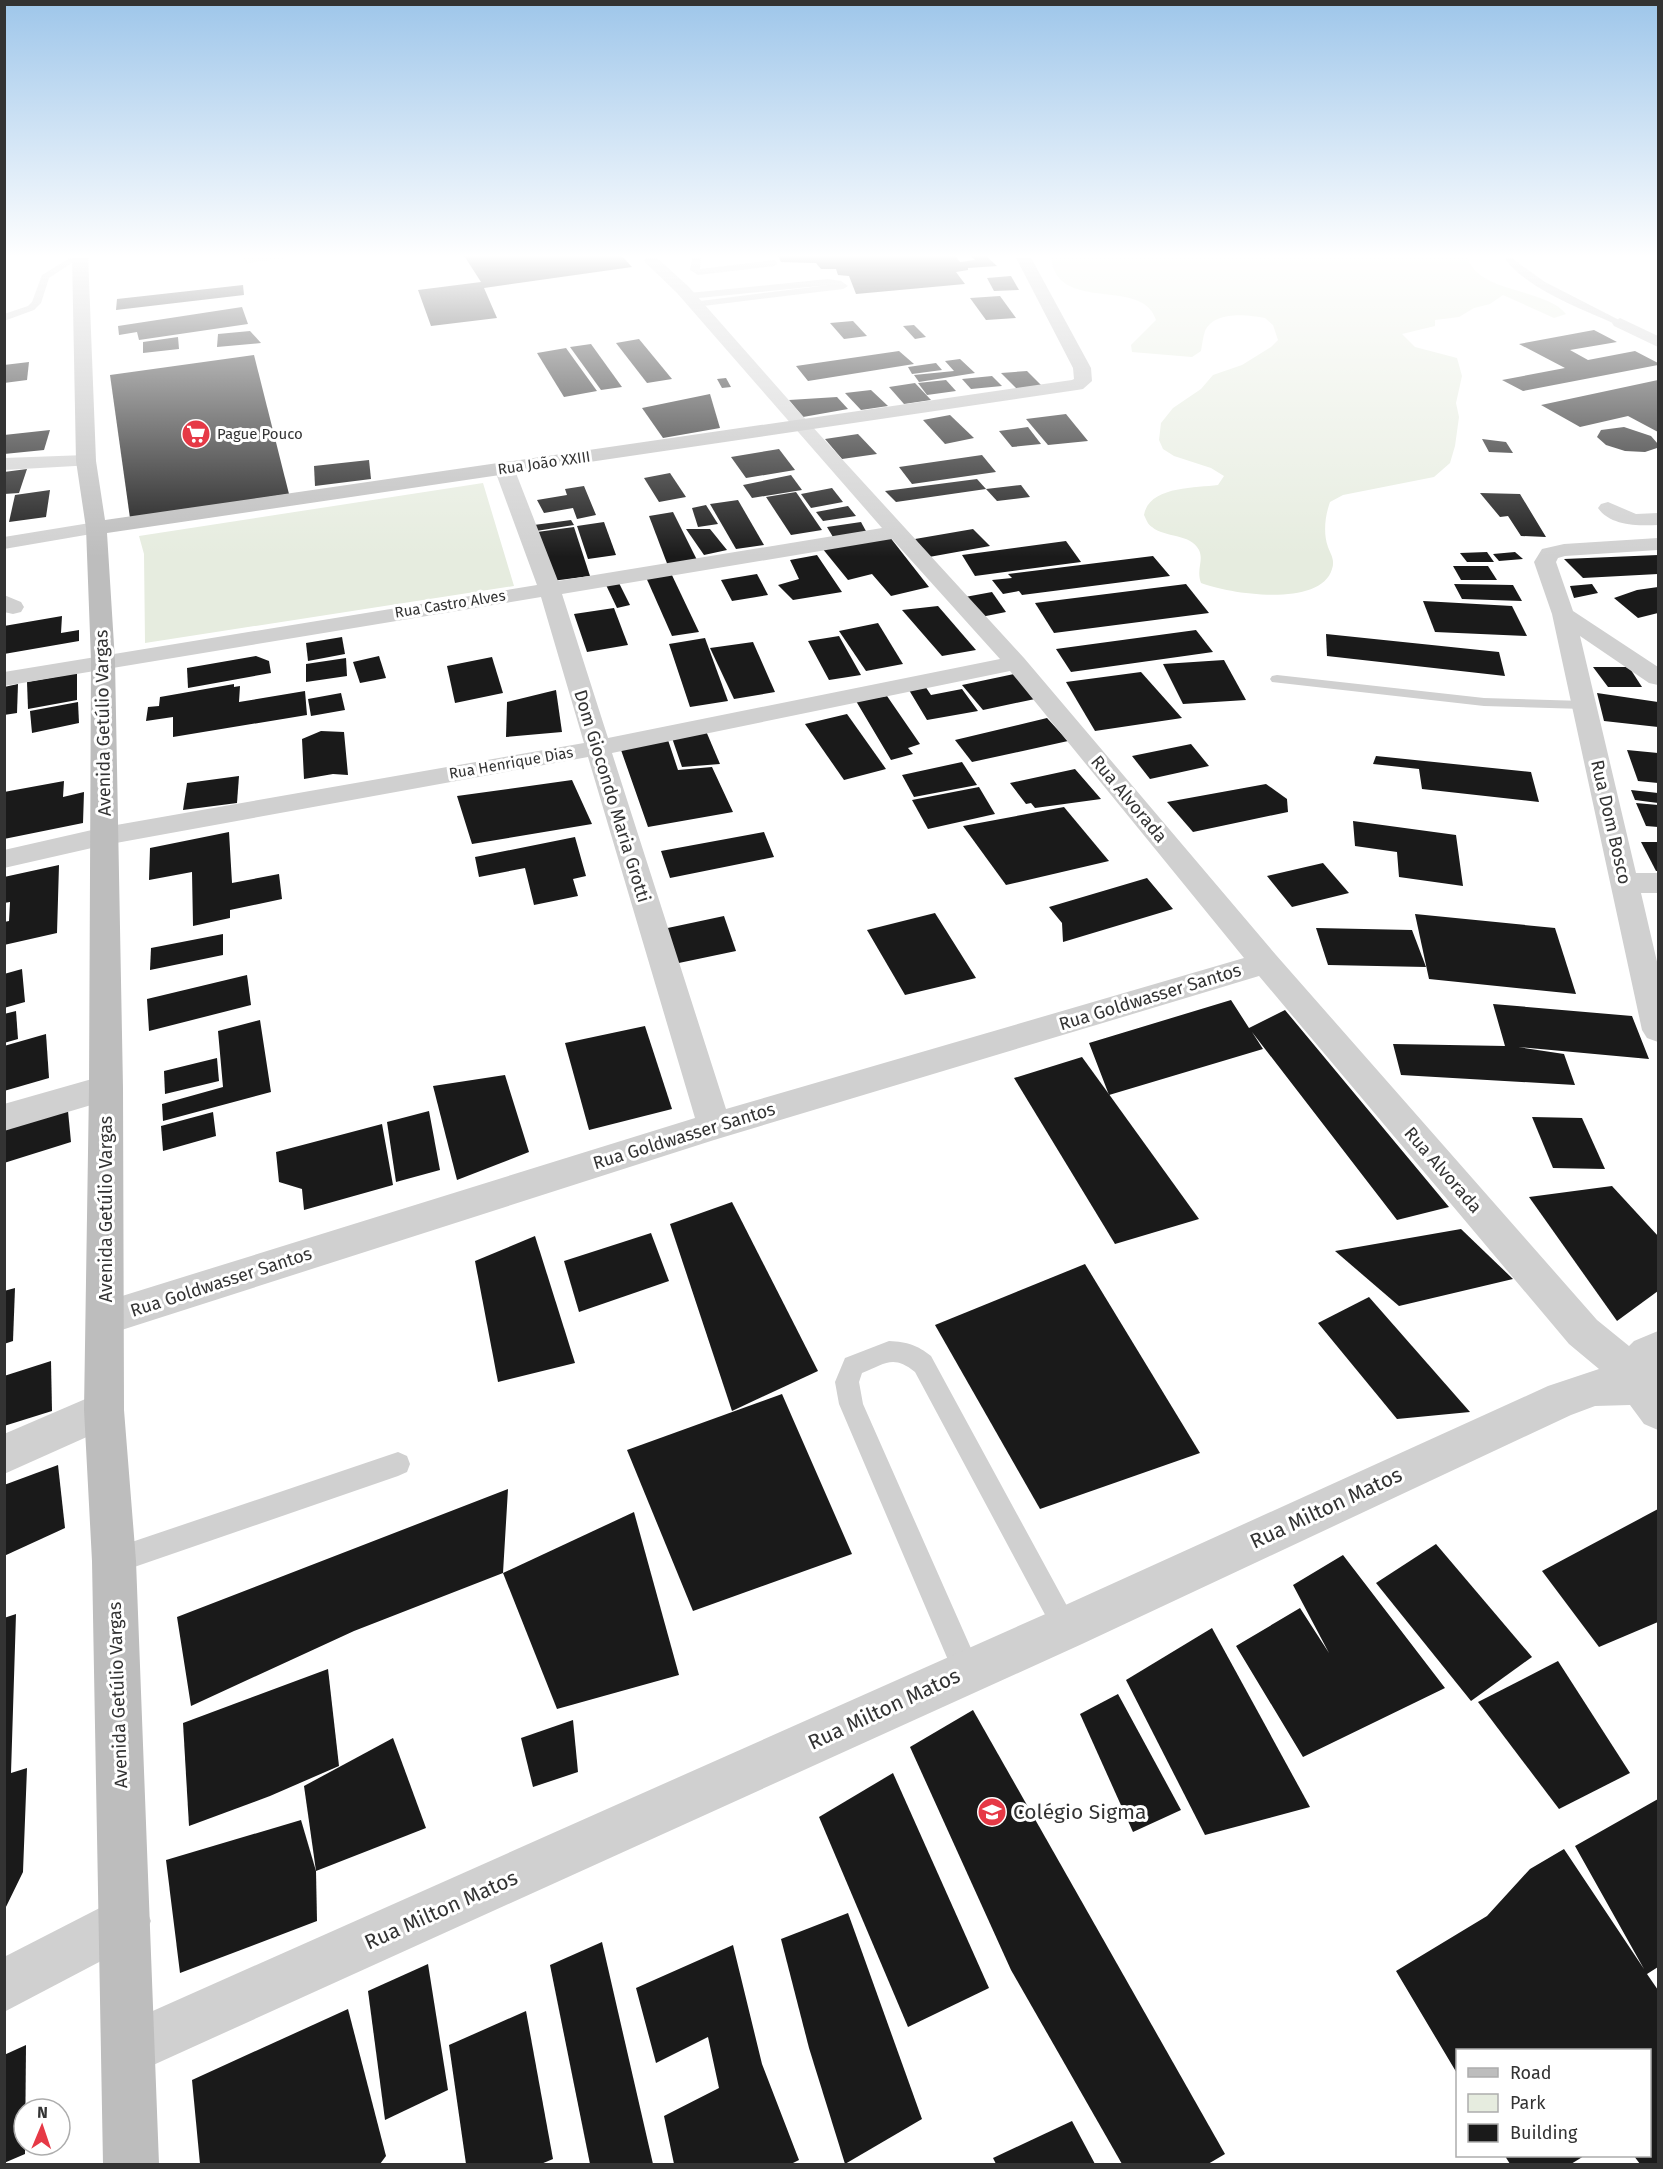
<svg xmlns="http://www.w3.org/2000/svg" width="1663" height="2169" viewBox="0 0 1663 2169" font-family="'Fira Sans',sans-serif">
	<rect width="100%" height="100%" fill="#fff"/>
	<g fill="#e6ecdf">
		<polygon points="236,254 315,254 249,263"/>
		<path d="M1051,254H1467C1474,294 1545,287 1566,314L1554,318L1503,295L1490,304L1474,308L1459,317L1435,320V326L1402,334L1415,347L1457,358L1462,376L1456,403L1459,417L1455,446L1450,463L1434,477L1343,495L1330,502C1325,516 1323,533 1328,547C1331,555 1335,560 1332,569C1321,608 1229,594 1201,583C1196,569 1204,561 1199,550C1190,533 1165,538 1152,527C1148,525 1146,519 1144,515C1149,486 1195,488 1218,485L1224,476L1211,468L1174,456L1163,449L1159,440L1161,423L1173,408L1201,389L1213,375L1242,365L1271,347L1278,340L1273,325L1265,318C1248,315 1215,310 1205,331C1203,337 1202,345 1201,351L1192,357L1132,352L1131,345L1156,320C1144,280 1074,308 1055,272C1052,267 1052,260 1051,254Z"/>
		<polygon points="483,483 514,586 145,643 144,554 139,536"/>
	</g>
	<g fill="#1a1a1a">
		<polygon points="463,254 620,254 632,267 484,288 497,318 431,326 418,290 481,282"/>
		<polygon points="777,254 954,254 960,262 975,260 970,255 984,254 997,266 968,268 968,270 956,272 965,284 856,294 849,276 838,275 836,269 821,269 816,263 781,262"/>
		<polygon points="1011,276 1019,290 994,291 987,278"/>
		<polygon points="243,285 244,295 116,310 117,299"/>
		<polygon points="1000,296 1016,318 986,320 970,298"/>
		<polygon points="242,307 248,324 139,340 137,332 119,335 118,326"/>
		<polygon points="853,321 867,336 844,339 830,323"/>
		<polygon points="914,325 926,337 915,339 903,326"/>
		<polygon points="1594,330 1617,342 1570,350 1588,360 1635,351 1658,363 1658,365 1523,391 1502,380 1565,368 1519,344"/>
		<polygon points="250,331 261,343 217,347 218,334"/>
		<polygon points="178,337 179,349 143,353 143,342"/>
		<polygon points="639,339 672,379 647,383 616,343"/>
		<polygon points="591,344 622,387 601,390 570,347"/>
		<polygon points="566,348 597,391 564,397 537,353"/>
		<polygon points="899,351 914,364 808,381 796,366"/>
		<polygon points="254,355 289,494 130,518 110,375"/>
		<polygon points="960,359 975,373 919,382 914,375 954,371 945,361"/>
		<polygon points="29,362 27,380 4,383 4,365"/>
		<polygon points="936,363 942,370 912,374 908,367"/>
		<polygon points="1027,371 1042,386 1018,390 1001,373"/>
		<polygon points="992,376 1002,386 971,389 962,379"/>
		<polygon points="726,378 731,387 722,388 717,379"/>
		<polygon points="946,380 956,391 927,395 918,383"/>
		<polygon points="1658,380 1658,432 1628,416 1580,427 1541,405"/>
		<polygon points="915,383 931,400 904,404 889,387"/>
		<polygon points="871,390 888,406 861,410 845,393"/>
		<polygon points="710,394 720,428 663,438 642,408"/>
		<polygon points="837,397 848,409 803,417 789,400"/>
		<polygon points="1066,414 1088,441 1048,445 1026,419"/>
		<polygon points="950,415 974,438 945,444 923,420"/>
		<polygon points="1028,427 1041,444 1012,447 999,431"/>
		<polygon points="1624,427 1651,436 1658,444 1657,448 1645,452 1625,451 1606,445 1597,437 1601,430"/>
		<polygon points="50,430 44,450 4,454 4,435"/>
		<polygon points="858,434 877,454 842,459 825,439"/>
		<polygon points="1482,439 1506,442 1513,453 1489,452"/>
		<polygon points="779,449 795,470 746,478 731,457"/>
		<polygon points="982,455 996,472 912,484 899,467"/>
		<polygon points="369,460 371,479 315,486 314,466"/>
		<polygon points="27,469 19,493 4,494 4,472"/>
		<polygon points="670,473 686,497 659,502 644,478"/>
		<polygon points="791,475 802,490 752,498 743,485"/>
		<polygon points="977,479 986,489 896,502 885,491"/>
		<polygon points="1021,485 1030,497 997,501 986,489"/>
		<polygon points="584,486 596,515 577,519 573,508 544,513 537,500 567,495 565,489"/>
		<polygon points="832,488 843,502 811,508 801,494"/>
		<polygon points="50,490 46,517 9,522 15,495"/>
		<polygon points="796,492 822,530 791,535 766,497"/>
		<polygon points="1480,493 1520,494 1546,537 1521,536 1508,516 1500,517"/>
		<polygon points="738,500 764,545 736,549 710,504"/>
		<polygon points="706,505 718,524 698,527 692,508"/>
		<polygon points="848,506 856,516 823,521 816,512"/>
		<polygon points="673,512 698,562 668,566 649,516"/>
		<polygon points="571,520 574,525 536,531 534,525"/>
		<polygon points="604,522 616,555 588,559 577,526"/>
		<polygon points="861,522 867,533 833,537 827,527"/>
		<polygon points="574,527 590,576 552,581 537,532"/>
		<polygon points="686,529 710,529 727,550 704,555"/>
		<polygon points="973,529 990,546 929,557 915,539"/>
		<polygon points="889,536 929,587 891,596 872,574 848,580 822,548"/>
		<polygon points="1066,541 1081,562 975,576 962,555"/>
		<polygon points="1487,552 1494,562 1467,562 1460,553"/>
		<polygon points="1515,552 1523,559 1499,561 1493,554"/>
		<polygon points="817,555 842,592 793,600 778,585 799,579 790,560"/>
		<polygon points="1658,555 1658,574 1583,578 1564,559"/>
		<polygon points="1153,556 1170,576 1022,595 1019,591 1003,594 992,580 1012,578 1008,574"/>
		<polygon points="1453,566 1488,566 1497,580 1461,580"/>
		<polygon points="670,571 699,632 672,636 645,575"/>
		<polygon points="757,574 768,595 732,601 721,580"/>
		<polygon points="619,583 630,605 617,608 606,585"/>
		<polygon points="1186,584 1209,613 1054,633 1035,603"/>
		<polygon points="1454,584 1513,585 1522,601 1462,599"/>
		<polygon points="1592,584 1598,593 1574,598 1570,586"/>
		<polygon points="1658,587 1658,613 1638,618 1614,598 1637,590"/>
		<polygon points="992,592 1006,612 981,617 965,597"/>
		<polygon points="1423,601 1512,606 1527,636 1435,632"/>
		<polygon points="938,606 976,650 942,656 902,610"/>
		<polygon points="614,608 628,645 587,652 574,614"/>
		<polygon points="62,616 61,633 79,630 79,641 4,654 4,626"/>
		<polygon points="878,623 903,664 866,671 839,631"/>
		<polygon points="1196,630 1213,652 1071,672 1056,649"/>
		<polygon points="1326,634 1499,652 1505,676 1327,656"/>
		<polygon points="839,636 861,675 829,680 808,641"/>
		<polygon points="342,637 345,654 308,661 306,643"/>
		<polygon points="705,638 728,701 690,707 669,644"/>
		<polygon points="753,642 775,692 734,699 710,648"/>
		<polygon points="256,656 269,661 271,673 188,688 187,668"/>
		<polygon points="379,656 386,678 360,683 353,662"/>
		<polygon points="492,657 503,693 455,703 447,666"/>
		<polygon points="346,658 347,676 306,682 306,664"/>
		<polygon points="1224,660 1246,700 1183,704 1163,664"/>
		<polygon points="1593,667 1629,667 1642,687 1608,687"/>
		<polygon points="1141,672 1182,718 1095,731 1066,682"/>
		<polygon points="77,673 77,700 28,709 27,682"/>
		<polygon points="1014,674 1035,699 983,710 962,685"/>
		<polygon points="18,684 17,713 4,715 4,687"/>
		<polygon points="234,684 234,687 240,686 239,702 305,691 307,715 173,737 173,717 146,721 148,707 159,706 160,697"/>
		<polygon points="925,686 931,695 962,689 978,711 927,720 909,690"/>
		<polygon points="556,690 562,732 506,737 507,702"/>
		<polygon points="341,693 345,710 311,716 308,699"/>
		<polygon points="1597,693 1658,702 1658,727 1604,721"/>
		<polygon points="887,696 920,744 908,748 913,754 891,760 856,701"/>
		<polygon points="78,702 79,723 32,733 30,711"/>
		<polygon points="847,714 886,769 844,780 805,724"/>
		<polygon points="1047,718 1068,741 972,762 955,740"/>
		<polygon points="321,731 344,732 348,775 333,774 304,779 302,739"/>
		<polygon points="706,731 720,764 682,767 672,738"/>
		<polygon points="668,740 678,770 712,767 733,812 648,827 621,750"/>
		<polygon points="1191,744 1209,766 1150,779 1132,756"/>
		<polygon points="1627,750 1658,753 1658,783 1638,781"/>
		<polygon points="1376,756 1531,772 1539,802 1422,789 1419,769 1373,764"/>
		<polygon points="962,762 977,785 914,797 902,775"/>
		<polygon points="1075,769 1101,799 1035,808 1031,803 1026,804 1010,783"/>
		<polygon points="239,776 237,803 183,810 187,783"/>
		<polygon points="572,780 592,824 472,844 457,796"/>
		<polygon points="64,781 63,797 84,792 83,823 4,839 4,792"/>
		<polygon points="1266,784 1287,799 1288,812 1193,832 1167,802"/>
		<polygon points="979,787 995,814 928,829 912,800"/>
		<polygon points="1631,790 1658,793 1658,803 1635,800"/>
		<polygon points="1636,803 1658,805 1658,827 1646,826"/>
		<polygon points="1064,807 1109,861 1006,885 963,826"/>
		<polygon points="1353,821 1456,835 1463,886 1399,877 1397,852 1355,846"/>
		<polygon points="229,832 232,883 279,874 282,899 230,910 230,918 193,926 192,872 149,880 150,848"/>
		<polygon points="764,832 774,857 670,878 661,851"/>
		<polygon points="575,837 586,876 573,879 578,896 534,905 525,868 479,877 475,857"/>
		<polygon points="1641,842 1658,842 1658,871 1656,871"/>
		<polygon points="1323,863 1349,893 1292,907 1267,876"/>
		<polygon points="59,865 57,933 4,945 4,922 9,921 10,902 4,903 4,877"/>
		<polygon points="1147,878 1173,909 1063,942 1062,923 1049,907"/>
		<polygon points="935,913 976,978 905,995 867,930"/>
		<polygon points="1415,914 1555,928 1576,994 1429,979"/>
		<polygon points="724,916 736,951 674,964 663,929"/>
		<polygon points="1316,928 1412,930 1426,967 1328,965"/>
		<polygon points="223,934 223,955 150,970 151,948"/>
		<polygon points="22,969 25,1002 4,1008 4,974"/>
		<polygon points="247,975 251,1005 149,1031 147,999"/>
		<polygon points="1231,1000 1249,1028 1285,1010 1449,1207 1397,1220 1252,1032 1263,1049 1109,1095 1089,1043"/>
		<polygon points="1493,1004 1632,1016 1649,1059 1518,1047 1564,1054 1575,1085 1401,1075 1393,1044 1505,1046"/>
		<polygon points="16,1011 18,1039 4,1043 4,1014"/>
		<polygon points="260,1020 271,1092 163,1121 162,1104 223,1087 218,1031"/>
		<polygon points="645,1026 672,1109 589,1130 565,1043"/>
		<polygon points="46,1034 49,1078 4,1091 4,1046"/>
		<polygon points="1082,1057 1111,1097 1199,1219 1115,1244 1014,1078"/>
		<polygon points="217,1058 219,1081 165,1094 164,1071"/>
		<polygon points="505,1075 529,1152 457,1180 433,1086"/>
		<polygon points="68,1111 71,1142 4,1163 4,1130"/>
		<polygon points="429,1111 440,1170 396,1182 387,1122"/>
		<polygon points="213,1112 216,1136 163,1151 161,1126"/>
		<polygon points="1532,1117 1582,1118 1605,1169 1553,1168"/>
		<polygon points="382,1124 393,1185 304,1210 302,1189 279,1182 276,1152"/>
		<polygon points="1612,1186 1658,1236 1658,1291 1617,1321 1529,1197"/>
		<polygon points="732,1202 818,1371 732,1411 670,1224"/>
		<polygon points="1461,1229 1513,1279 1399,1306 1335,1251"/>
		<polygon points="651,1233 669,1281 579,1312 564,1261"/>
		<polygon points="535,1236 575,1363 498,1382 475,1261"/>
		<polygon points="1085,1264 1200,1453 1040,1509 935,1325"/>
		<polygon points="15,1288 13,1341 4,1344 4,1291"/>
		<polygon points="1369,1297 1470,1412 1397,1419 1318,1323"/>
		<polygon points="51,1361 52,1411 4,1426 4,1376"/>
		<polygon points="782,1394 852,1554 693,1611 627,1450"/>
		<polygon points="58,1465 65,1528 4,1556 4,1485"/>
		<polygon points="508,1489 503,1573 354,1631 191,1706 177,1617"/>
		<polygon points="1658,1509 1658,1622 1599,1647 1542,1571"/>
		<polygon points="634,1512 679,1675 557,1709 503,1573"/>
		<polygon points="1436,1544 1532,1657 1471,1701 1376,1583"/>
		<polygon points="1343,1555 1445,1688 1303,1757 1236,1646 1300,1608 1329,1653 1293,1585"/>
		<polygon points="16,1614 11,1773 27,1768 23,1872 4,1911 4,1618"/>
		<polygon points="1212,1628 1310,1807 1205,1835 1126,1680"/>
		<polygon points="1558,1661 1630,1773 1559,1809 1478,1702"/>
		<polygon points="328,1669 339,1766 270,1796 189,1826 183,1723"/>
		<polygon points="1118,1694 1181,1810 1133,1832 1080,1714"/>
		<polygon points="973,1710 1225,2154 1208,2164 1122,2164 1011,1970 910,1747"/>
		<polygon points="573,1720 578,1772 533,1787 521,1738"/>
		<polygon points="393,1738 426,1828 316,1871 304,1786"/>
		<polygon points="893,1773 989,1988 908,2027 819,1817"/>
		<polygon points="1658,1799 1658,1967 1647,1974 1658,1990 1658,2164 1640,2164 1634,2156 1650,2156 1650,2050 1458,2050 1458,2075 1396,1971 1487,1916 1530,1869 1564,1849 1644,1969 1575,1846"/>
		<polygon points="301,1820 316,1871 317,1921 180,1973 166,1860"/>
		<polygon points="848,1913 922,2119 845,2164 809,2048 781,1939"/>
		<polygon points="602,1942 653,2164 590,2164 550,1965"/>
		<polygon points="733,1945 762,2064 799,2160 791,2164 674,2164 664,2116 719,2088 708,2037 656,2063 636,1988"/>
		<polygon points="428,1964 448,2090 385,2120 368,1991"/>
		<polygon points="348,2009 386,2156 380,2164 200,2164 192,2080"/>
		<polygon points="526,2011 553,2159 541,2164 466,2164 449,2045"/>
		<polygon points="26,2045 25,2154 4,2163 4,2055"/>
		<polygon points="1072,2121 1095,2164 996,2164 993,2158"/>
		<polygon points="1505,2156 1584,2156 1571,2164 1510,2164"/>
	</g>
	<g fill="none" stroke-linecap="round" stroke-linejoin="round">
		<g fill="#d0d0d0" fill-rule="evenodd">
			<polygon points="76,254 84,255 49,278 41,303 34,310 4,321 4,314 28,306 32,302 42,275"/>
			<polygon points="693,254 701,254 700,269 774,260 778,263 774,266 698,275 690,270"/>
			<path d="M1501,254H1510L1517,262L1545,282L1625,323L1617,325C1578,307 1526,290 1501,254Z"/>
			<polygon points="828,279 841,281 848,286 843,289 695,307 692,306 692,302 829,285 689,299 684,296 689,293"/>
			<polygon points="1277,675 1484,698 1584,701 1591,705 1584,709 1484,706 1272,682 1270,679 1272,676"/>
			<path d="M889,1341C908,1342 917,1345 931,1356L1079,1628L1075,1637L1066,1641L1057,1637L915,1372C893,1354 885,1364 862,1373L859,1382L863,1404L981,1671L977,1681L967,1685L957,1681L839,1404L835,1382L845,1358Z"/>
			<polygon points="398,1452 407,1456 410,1464 407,1472 398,1476 114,1574 105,1570 101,1561 105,1552 114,1548"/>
		</g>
		<g fill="#d0d0d0" fill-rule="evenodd">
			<path d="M651,255L656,257L689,287L809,423L1024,658L1276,955L1597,1320L1629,1346L1634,1341L1658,1331V1430L1644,1424L1630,1405L1595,1406L1571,1415L1082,1644L129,2076L110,2068L102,2049L110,2030L1050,1612L1548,1386L1599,1369L1569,1344L1259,976L714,1140L106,1335L93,1330L87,1318L93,1306L106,1301L695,1118L588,757L105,845L4,868V850L105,827L584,743L541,597L4,686V672L537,585L494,468L497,464H511L514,468L558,581L882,528L677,293L646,263L643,260ZM892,539L1000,659L608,738L562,594ZM1010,671L1244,958L726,1109L612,753Z"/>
			<polygon points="1620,318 1658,336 1658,347 1614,326 1612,323"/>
			<polygon points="86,455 93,457 96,461 93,465 4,470 4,458"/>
			<path d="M1608,502L1636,514L1658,513V525C1639,526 1610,526 1598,508L1601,504Z"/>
			<polygon points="96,522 103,524 106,528 103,532 4,549 4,537"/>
			<polygon points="1658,538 1658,550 1565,556 1558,558 1556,562 1573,611 1658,667 1658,685 1649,683 1580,636 1636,873 1658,873 1658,893 1641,893 1658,966 1658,1042 1647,1038 1642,1030 1552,614 1534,562 1542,549 1564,544"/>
			<polygon points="4,595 21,602 24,607 21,612 13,614 4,612"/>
			<polygon points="106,1075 118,1079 123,1088 118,1097 4,1131 4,1104"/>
			<polygon points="104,1391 118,1397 124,1410 118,1423 4,1474 4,1434"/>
			<polygon points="125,1895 143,1903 151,1921 143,1939 4,2012 4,1957"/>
		</g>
		<polygon fill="#bdbdbd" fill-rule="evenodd" points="72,254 88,254 96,461 105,520 1072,380 1074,379 1073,368 1014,254 1029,254 1091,368 1092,381 1083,389 1077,390 107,533 115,661 123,1088 124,1410 136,1561 159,2164 103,2164 92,1561 84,1410 89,1088 91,661 86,528 76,461"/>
	</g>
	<linearGradient id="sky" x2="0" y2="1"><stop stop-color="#9ec6ea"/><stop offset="0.46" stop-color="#fff"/><stop offset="1" stop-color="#fff" stop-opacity="0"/></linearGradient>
	<rect width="1663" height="557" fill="url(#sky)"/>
	<defs>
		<g id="supermarket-disc" transform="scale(1.5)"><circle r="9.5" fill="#e63946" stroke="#fff"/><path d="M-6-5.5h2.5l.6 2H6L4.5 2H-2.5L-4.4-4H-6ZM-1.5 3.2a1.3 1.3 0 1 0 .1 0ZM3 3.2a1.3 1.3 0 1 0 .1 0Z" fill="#fff"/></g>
		<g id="school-disc" transform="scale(1.5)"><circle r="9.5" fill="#e63946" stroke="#fff"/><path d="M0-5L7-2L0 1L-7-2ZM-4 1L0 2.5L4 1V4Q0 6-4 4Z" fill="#fff"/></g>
	</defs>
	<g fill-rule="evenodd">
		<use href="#supermarket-disc" x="196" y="434"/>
		<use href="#school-disc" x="992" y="1812"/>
	</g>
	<g text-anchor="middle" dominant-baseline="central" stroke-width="6" stroke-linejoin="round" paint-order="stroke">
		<g font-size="15" fill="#333" stroke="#fff" text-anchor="start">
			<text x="217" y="434">Pague Pouco</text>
		</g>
		<g font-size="15" fill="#333" stroke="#fff">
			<text transform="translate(544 463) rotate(-8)">Rua João XXIII</text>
			<text transform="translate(450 604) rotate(-9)">Rua Castro Alves</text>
			<text transform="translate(511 763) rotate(-10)">Rua Henrique Dias</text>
		</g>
		<g font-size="18" fill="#333" stroke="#fff">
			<text transform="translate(103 723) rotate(-91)">Avenida Getúlio Vargas</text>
			<text transform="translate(612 796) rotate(73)">Dom Giocondo Maria Grotti</text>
			<text transform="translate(1129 799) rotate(50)">Rua Alvorada</text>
			<text transform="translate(1611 822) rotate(77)">Rua Dom Bosco</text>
			<text transform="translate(1150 997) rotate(-17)">Rua Goldwasser Santos</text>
			<text transform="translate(684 1136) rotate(-17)">Rua Goldwasser Santos</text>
			<text transform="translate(1443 1170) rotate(49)">Rua Alvorada</text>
			<text transform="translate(106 1209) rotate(-90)">Avenida Getúlio Vargas</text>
			<text transform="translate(221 1282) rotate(-18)">Rua Goldwasser Santos</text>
			<text transform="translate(118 1695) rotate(-92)">Avenida Getúlio Vargas</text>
		</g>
		<g font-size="21" fill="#333" stroke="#fff">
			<text transform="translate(1326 1508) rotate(-25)">Rua Milton Matos</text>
			<text transform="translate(884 1709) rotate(-25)">Rua Milton Matos</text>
			<text transform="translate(441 1910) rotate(-24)">Rua Milton Matos</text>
		</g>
		<g font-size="21" fill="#333" stroke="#fff" text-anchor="start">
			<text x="1013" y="1812">Colégio Sigma</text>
		</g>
	</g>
	<rect width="1663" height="2169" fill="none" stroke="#333333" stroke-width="12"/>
	<rect x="1456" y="2049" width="195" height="108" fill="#ffffff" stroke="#adadad" stroke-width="1.5"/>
	<rect x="1468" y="2068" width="30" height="9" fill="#bdbdbd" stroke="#adadad" stroke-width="1.5"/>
	<text x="1510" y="2079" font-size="18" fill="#333333">Road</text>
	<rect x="1468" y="2094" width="30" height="18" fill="#e6ecdf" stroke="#adadad" stroke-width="1.5"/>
	<text x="1510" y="2109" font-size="18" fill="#333333">Park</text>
	<rect x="1468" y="2124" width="30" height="18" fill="#1a1a1a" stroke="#adadad" stroke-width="1.5"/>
	<text x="1510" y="2139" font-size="18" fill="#333333">Building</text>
	<g transform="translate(42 2127) rotate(2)"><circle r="28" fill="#ffffff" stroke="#adadad" stroke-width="1.5"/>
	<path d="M0-4.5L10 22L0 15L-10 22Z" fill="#e63946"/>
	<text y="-9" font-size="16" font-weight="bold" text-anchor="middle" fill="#333333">N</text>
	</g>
</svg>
